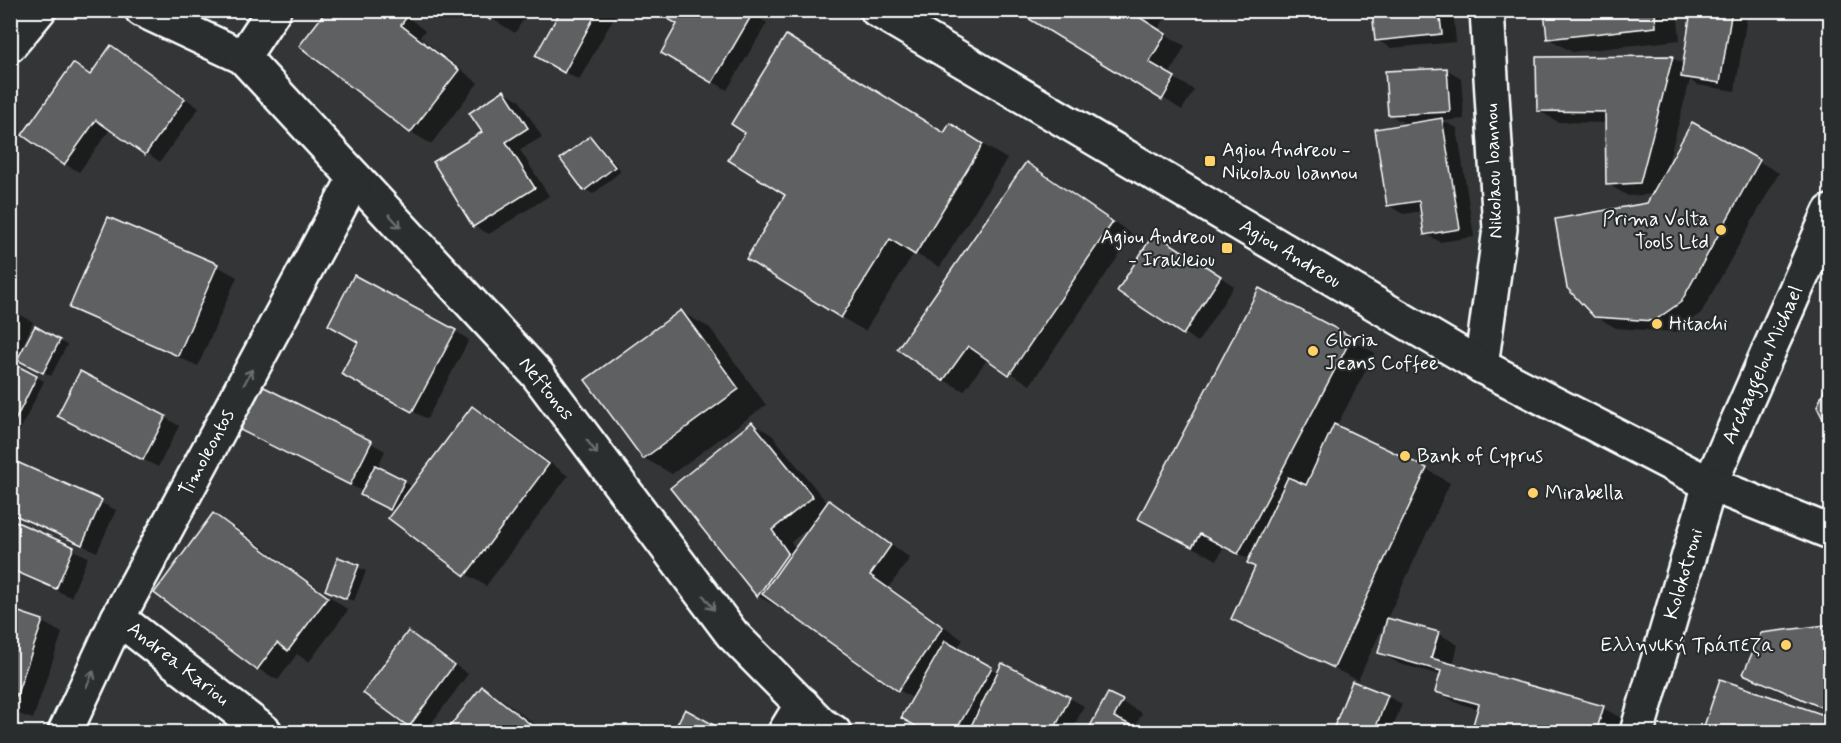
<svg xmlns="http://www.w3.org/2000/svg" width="1841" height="743" viewBox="0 0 1841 743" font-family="Mynerve,sans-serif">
	<rect width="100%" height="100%" fill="#333536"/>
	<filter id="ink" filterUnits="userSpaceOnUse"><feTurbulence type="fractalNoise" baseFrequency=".0167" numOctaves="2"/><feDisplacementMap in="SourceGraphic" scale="12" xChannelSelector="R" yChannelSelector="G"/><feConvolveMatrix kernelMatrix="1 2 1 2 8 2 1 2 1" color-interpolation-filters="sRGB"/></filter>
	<g filter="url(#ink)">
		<g fill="#0007" fill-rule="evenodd">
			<polygon points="10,10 27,10 10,34"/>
			<polygon points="328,10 399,10 425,31 420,37 478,83 431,144 411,132 301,46"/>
			<polygon points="478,10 529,10 515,33"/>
			<polygon points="563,10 618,10 579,80 537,56"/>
			<polygon points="746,10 767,23 727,90 663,52"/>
			<polygon points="1025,10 1170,10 1158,30 1185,46 1169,75 1194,90 1182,110"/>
			<polygon points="1374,10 1453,10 1456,42 1391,48 1377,40"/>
			<polygon points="1545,10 1677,10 1680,40 1572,52 1548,38"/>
			<polygon points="1693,10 1748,10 1735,91 1697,85 1690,80 1667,167 1693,124 1779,173 1701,313 1675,332 1616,328 1595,316 1654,194 1628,196 1608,184 1607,123 1558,122 1538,110 1537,58 1673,58 1685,65"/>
			<polygon points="112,47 199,108 160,162 111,128 79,172 65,164 91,76"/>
			<polygon points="1446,69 1461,78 1464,119 1443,121 1457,128 1474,237 1440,242 1426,234 1422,211 1403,214 1388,205 1413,125 1412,122 1404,123 1389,114"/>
			<polygon points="505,92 519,100 542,137 520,150 549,196 489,234 474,226 484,132"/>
			<polygon points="951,125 1007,159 940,267 914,253 865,331 841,317"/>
			<polygon points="590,137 597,142 621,171 593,194 585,189"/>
			<polygon points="1027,164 1047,175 1133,235 1030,385 988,358 964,391 944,380"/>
			<polygon points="1169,243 1234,286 1198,342 1184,333"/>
			<polygon points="217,266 237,277 198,366 91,319 70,308"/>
			<polygon points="1259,290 1375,353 1336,427 1426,469 1450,483 1387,619 1438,633 1458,645 1453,665 1603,708 1623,719 1620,732 1473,732 1479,709 1457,703 1437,691 1441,675 1400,664 1379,652 1388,621 1386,620 1358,680 1257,632 1233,618 1257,567 1250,560 1224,546 1217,560 1164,532"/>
			<polygon points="10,310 33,322 19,355 21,356 35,328 67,345 51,376 18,358 14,366 44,381 16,438 10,435"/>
			<polygon points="681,312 710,328 766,405 672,474 644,458"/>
			<polygon points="455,331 469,340 427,419 357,381 359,342"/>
			<polygon points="1830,379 1830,430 1819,407"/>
			<polygon points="472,408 492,419 568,476 486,586 466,574 395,511 369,499 364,492 256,437 371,443 385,451 377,468 413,487"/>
			<polygon points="165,417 179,426 158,467 74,424"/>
			<path d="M752,423L772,435L828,504L829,502L849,514L910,558L889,587L963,640L956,649L999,673L1069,698L1084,706L1071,732H929L903,718L914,699L899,690L780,605L778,607L758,596L672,488ZM811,526L796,549L791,542Z"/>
			<polygon points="10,461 116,510 97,552 10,513"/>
			<polygon points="214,515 234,526 348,610 309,662 297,654 278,680 258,669"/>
			<polygon points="10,520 88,557 71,597 10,570"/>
			<polygon points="339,559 366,571 354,601 334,594"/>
			<polygon points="10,611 42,622 62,633 33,719 10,711"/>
			<polygon points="1826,626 1830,628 1830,713 1765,685 1745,673"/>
			<polygon points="409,633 468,674 425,732 421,732 410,726"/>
			<polygon points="1721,681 1830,718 1830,732 1704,732"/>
			<polygon points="1353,683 1387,696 1402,704 1391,732 1334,732"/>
			<polygon points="482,688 503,700 545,732 447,732"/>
			<polygon points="1108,695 1142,713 1134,729 1142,732 1089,732"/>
			<polygon points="686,711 725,732 675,732"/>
		</g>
		<g fill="#5f6162" stroke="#fff" stroke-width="1.5">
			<polygon points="327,10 396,10 406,18 401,25 459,70 410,133 299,46"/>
			<polygon points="476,10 496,10 490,20"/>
			<polygon points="561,10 598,10 564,73 535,56"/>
			<polygon points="653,10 749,10 753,13 712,83 661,53 677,24"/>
			<polygon points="1023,10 1143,10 1139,17 1166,34 1149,62 1175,77 1162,100 1021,14"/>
			<polygon points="1372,10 1439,10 1442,34 1375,41"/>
			<polygon points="1544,10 1655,10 1656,27 1547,39"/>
			<polygon points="1691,10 1732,10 1720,83 1681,77"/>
			<polygon points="786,35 944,133 950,123 983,144 915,255 890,239 841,318 746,259 785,195 728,160 745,133 731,124"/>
			<polygon points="111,45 185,99 145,155 96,120 64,165 22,135 73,63 90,75"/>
			<polygon points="1673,56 1640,183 1606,185 1605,112 1537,111 1536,57"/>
			<polygon points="1447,68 1450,112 1388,115 1385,71"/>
			<polygon points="504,90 528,128 506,142 535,188 473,227 433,162 482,132 469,113"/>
			<polygon points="1442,118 1460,229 1424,235 1419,201 1387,206 1375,129"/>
			<polygon points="1692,122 1760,160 1681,302 1654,321 1594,317 1567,288 1555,219 1647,203"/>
			<polygon points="590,136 615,167 584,191 560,159"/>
			<polygon points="1026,162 1113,222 1009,375 968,346 943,381 897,349"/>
			<polygon points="108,217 218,264 178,356 69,308"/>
			<polygon points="1154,233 1221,276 1183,335 1117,291"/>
			<polygon points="354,275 456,330 412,412 341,374 358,342 328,325"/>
			<polygon points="1259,288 1352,337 1238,554 1200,534 1192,547 1138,519"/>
			<polygon points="681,310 739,389 643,459 585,380"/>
			<polygon points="35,326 60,340 43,373 17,360"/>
			<polygon points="12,363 37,376 10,431 10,366"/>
			<polygon points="80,371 166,416 143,460 57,416"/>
			<polygon points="1830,376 1830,433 1817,407"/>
			<polygon points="262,386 372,441 350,485 240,430"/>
			<polygon points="472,406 549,464 465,576 388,518"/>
			<polygon points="752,422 813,497 772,530 788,553 757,597 670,488"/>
			<polygon points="1334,424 1427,468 1334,668 1231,619 1255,567 1247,563 1288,477 1306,485"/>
			<polygon points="10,459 102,500 82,545 10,513"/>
			<polygon points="375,465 405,480 390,510 360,495"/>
			<polygon points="829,500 891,545 870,575 943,627 898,691 762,594"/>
			<polygon points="213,513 328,597 288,651 277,643 257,670 154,593"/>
			<polygon points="10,519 74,547 56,589 10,569"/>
			<polygon points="338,557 359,565 346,599 325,590"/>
			<polygon points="10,609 43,620 12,708 10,708"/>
			<polygon points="1387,618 1439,632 1431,658 1604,706 1596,732 1471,732 1479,704 1435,692 1441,671 1378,653"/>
			<polygon points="1826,625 1830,627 1830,711 1743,674 1761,633"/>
			<polygon points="408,631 454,665 409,727 363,693"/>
			<polygon points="945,641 992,667 955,732 926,732 901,718"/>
			<polygon points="1002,663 1070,697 1053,732 968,732"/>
			<polygon points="1720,679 1830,717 1828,732 1702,732"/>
			<polygon points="1352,681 1388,695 1374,732 1332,732"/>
			<polygon points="482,686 540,732 445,732"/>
			<polygon points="1108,693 1123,700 1114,717 1145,732 1087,732"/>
			<polygon points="685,709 723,730 722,732 673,732"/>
		</g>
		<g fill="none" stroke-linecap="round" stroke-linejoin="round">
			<g stroke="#fff" stroke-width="38">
				<g id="street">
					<polyline points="142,10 243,57 537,374 732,634 822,725 834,732"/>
					<polyline points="10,45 39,10"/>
					<polyline points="243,57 274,10"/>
					<polyline points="118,618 265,732"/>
					<polyline points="65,732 118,618 355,178"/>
					<polyline points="785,732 802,704"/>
				</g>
			</g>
			<g stroke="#fff" stroke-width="38">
				<g id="secondary">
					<polyline points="1481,366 1500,229 1487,10"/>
					<polyline points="1637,732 1710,484 1830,212"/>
				</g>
			</g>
			<g stroke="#fff" stroke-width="38">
				<polyline id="primary" points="877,10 1481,366 1710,484 1830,532"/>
			</g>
			<use href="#street" stroke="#2a2d2e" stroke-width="33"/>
			<use href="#secondary" stroke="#2a2d2e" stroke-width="33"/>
			<use href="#primary" stroke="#2a2d2e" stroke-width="33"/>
		</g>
		<defs><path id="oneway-shaft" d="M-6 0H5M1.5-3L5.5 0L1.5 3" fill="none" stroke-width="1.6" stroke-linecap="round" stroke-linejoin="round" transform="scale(1.5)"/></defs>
		<g stroke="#6a6c6d">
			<use href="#oneway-shaft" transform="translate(395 221) rotate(47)"/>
			<use href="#oneway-shaft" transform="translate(248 377) rotate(-62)"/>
			<use href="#oneway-shaft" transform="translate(592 447) rotate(53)"/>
			<use href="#oneway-shaft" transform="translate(709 603) rotate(53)"/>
			<use href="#oneway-shaft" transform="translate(90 679) rotate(-65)"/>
		</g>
	</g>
	<g fill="#ffd166" stroke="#2a2d2e" stroke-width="2">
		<rect x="1204" y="155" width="12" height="12" rx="3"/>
		<circle cx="1721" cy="230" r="6"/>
		<rect x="1221" y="242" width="12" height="12" rx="3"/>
		<circle cx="1657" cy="324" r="6"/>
		<circle cx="1313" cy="351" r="6"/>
		<circle cx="1405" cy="456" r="6"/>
		<circle cx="1533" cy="493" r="6"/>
		<circle cx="1786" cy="645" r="6"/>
	</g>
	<g text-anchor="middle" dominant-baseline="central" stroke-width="4.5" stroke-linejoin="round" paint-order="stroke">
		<g font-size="20" fill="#fff" stroke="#2a2d2e" text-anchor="start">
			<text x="1222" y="150">Agiou Andreou -<tspan x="1222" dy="23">Nikolaou Ioannou</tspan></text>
			<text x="1709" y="219" text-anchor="end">Prima Volta<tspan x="1709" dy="23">Tools Ltd</tspan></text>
			<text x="1215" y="237" text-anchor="end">Agiou Andreou<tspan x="1215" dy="23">- Irakleiou</tspan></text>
			<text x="1669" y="324">Hitachi</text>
			<text x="1325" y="340">Gloria<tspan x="1325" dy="23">Jeans Coffee</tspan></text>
			<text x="1417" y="456">Bank of Cyprus</text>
			<text x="1545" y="493">Mirabella</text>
			<text x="1774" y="645" text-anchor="end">Ελληνική Τράπεζα</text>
		</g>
		<g font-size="20" fill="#fff" stroke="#2a2d2e">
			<text transform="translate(1494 171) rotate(-92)">Nikolaou Ioannou</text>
			<text transform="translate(1290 254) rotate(31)">Agiou Andreou</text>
			<text transform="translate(1763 365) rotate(-66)">Archaggelou Michael</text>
			<text transform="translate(546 389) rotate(51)">Neftonos</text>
			<text transform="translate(207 453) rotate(-62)">Timoleontos</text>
			<text transform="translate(1684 574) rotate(-74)">Kolokotroni</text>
			<text transform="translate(178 664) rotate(38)">Andrea Kariou</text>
		</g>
	</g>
	<rect width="1841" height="743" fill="none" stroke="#2a2d2e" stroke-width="36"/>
	<rect x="18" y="18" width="1805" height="707" fill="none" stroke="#fff" stroke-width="2" filter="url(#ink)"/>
</svg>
